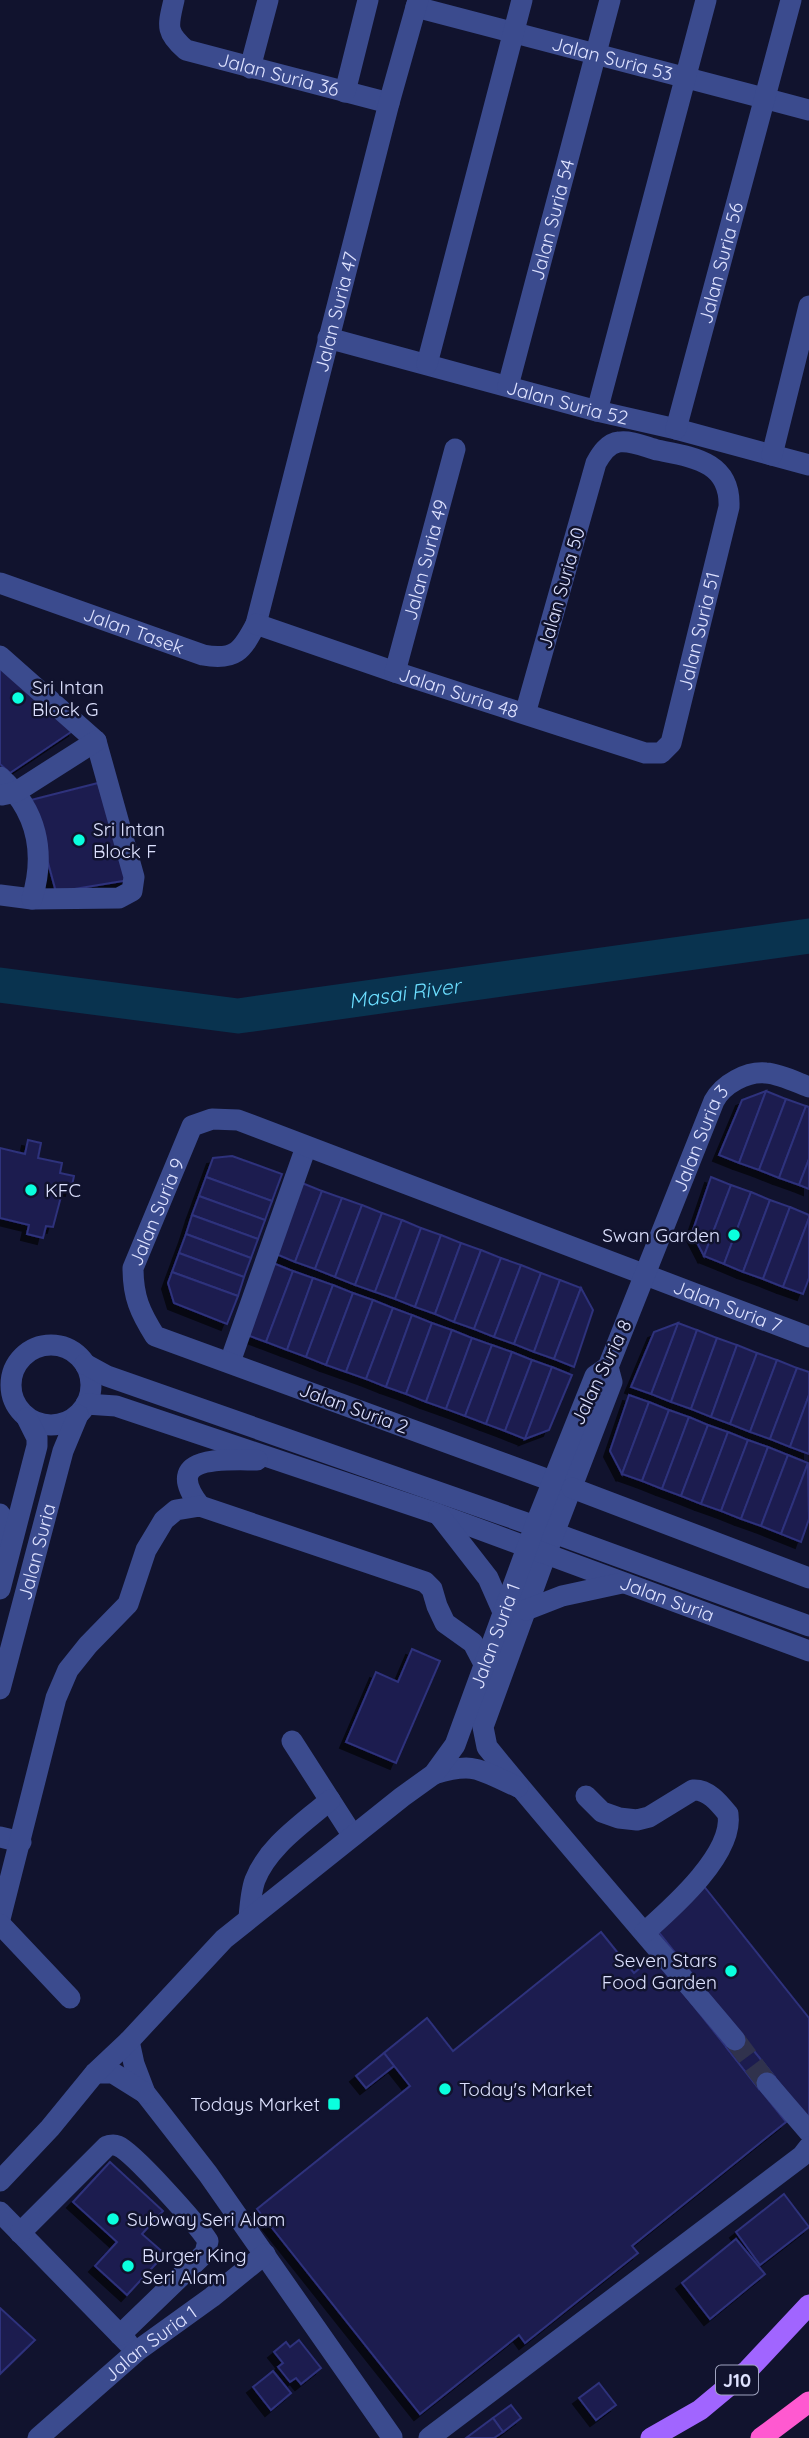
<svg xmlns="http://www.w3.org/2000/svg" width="809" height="2438" viewBox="0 0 809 2438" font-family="Quicksand,sans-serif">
	<defs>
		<filter id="shadow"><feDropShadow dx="-6" dy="6" stdDeviation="0" flood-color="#0009"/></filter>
	</defs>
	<rect width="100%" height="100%" fill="#11132e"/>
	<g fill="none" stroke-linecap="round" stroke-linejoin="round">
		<path stroke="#09334f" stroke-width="35" id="s1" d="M0,985L238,1016L809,936"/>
	</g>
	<g fill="#1c1e50" stroke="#2e317c" stroke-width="2" filter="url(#shadow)">
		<polygon points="0,665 74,730 10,773 0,764"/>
		<polygon points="98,783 129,880 56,892 31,800"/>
		<polygon points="766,1091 739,1163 719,1155 742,1100"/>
		<polygon points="766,1091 786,1099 759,1170 739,1163"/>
		<polygon points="786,1099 806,1106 779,1178 759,1170"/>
		<polygon points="806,1106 809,1107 809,1159 799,1185 779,1178"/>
		<polygon points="28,1140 41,1143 38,1158 62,1163 60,1173 74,1176 71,1190 63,1189 53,1227 46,1226 43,1238 27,1234 29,1225 0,1218 0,1148 25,1154"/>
		<polygon points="232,1156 282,1174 272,1201 206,1177 213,1158"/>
		<polygon points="809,1159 809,1189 799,1185"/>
		<polygon points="206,1177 272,1201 265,1220 199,1196"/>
		<polygon points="711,1177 731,1185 704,1256 692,1233"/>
		<polygon points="302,1183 322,1191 295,1262 276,1254"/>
		<polygon points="731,1185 751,1192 724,1264 704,1256"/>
		<polygon points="322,1191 342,1198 315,1269 295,1262"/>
		<polygon points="751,1192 770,1200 743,1272 724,1264"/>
		<polygon points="199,1196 265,1220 258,1239 192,1215"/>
		<polygon points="342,1198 362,1205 335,1277 315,1269"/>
		<polygon points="770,1200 790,1207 763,1279 743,1272"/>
		<polygon points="362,1205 382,1213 355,1285 335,1277"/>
		<polygon points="790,1207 809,1215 809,1218 783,1287 763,1279"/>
		<polygon points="382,1213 402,1220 375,1292 355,1285"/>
		<polygon points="192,1215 258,1239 251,1258 186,1234"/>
		<polygon points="809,1218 809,1278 803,1294 783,1287"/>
		<polygon points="402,1220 421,1228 395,1299 375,1292"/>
		<polygon points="421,1228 441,1235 415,1307 395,1299"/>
		<polygon points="186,1234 251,1258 244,1277 179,1253"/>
		<polygon points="441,1235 461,1243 435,1314 415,1307"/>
		<polygon points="461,1243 481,1250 454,1322 435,1314"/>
		<polygon points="481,1250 501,1258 474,1329 454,1322"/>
		<polygon points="179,1253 244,1277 238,1296 172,1272"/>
		<polygon points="501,1258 521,1265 494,1337 474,1329"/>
		<polygon points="273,1263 293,1271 266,1342 247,1335"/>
		<polygon points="521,1265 541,1273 514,1344 494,1337"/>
		<polygon points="293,1271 313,1278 287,1350 266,1342"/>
		<polygon points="172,1272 238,1296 227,1324 174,1303 168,1283"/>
		<polygon points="541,1273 560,1280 534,1352 514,1344"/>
		<polygon points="313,1278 333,1285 306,1357 287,1350"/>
		<polygon points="560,1280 581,1288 554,1359 534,1352"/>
		<polygon points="333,1285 353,1293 326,1365 306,1357"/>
		<polygon points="581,1288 593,1310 574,1367 554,1359"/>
		<polygon points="353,1293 373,1300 346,1372 326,1365"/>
		<polygon points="373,1300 393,1308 366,1379 346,1372"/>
		<polygon points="393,1308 412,1315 386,1387 366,1379"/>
		<polygon points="412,1315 432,1323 406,1394 386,1387"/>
		<polygon points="432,1323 452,1330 426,1402 406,1394"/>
		<polygon points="678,1323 697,1330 671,1402 651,1394"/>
		<polygon points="678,1323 651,1394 631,1387 654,1332"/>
		<polygon points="452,1330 472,1338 446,1409 426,1402"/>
		<polygon points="697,1330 717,1338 691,1409 671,1402"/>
		<polygon points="472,1338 492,1345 465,1416 446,1409"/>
		<polygon points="717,1338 737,1345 711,1417 691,1409"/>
		<polygon points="492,1345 512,1352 486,1424 465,1416"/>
		<polygon points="737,1345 757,1353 730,1424 711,1417"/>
		<polygon points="512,1352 532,1360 505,1431 486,1424"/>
		<polygon points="757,1353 777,1360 750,1432 730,1424"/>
		<polygon points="532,1360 552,1367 525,1439 505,1431"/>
		<polygon points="777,1360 797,1368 770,1439 750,1432"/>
		<polygon points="552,1367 572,1375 549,1430 525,1439"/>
		<polygon points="797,1368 809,1372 809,1395 790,1447 770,1439"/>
		<polygon points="629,1395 649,1402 622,1474 610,1451"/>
		<polygon points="809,1395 809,1454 790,1447"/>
		<polygon points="649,1402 669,1410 642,1481 622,1474"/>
		<polygon points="669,1410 689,1417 662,1489 642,1481"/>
		<polygon points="689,1417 708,1425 681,1496 662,1489"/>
		<polygon points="708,1425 728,1432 701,1504 681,1496"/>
		<polygon points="728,1432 748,1440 721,1511 701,1504"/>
		<polygon points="748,1440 768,1447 741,1519 721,1511"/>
		<polygon points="768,1447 788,1455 761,1526 741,1519"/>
		<polygon points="788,1455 808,1463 781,1534 761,1526"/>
		<polygon points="808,1463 809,1519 801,1542 781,1534"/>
		<polygon points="412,1649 440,1661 396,1763 346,1742 376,1672 398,1682"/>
		<polygon points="703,1885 809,2018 809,2120 653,1925"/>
		<polygon points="601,1932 634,1973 654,1956 786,2122 632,2246 638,2253 525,2343 519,2335 420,2414 257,2209 410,2086 384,2053 427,2018 453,2051"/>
		<polygon points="741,2035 775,2077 759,2089 726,2047"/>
		<polygon points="384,2053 394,2066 366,2088 356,2076"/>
		<polygon points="110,2162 163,2211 142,2234 165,2254 127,2295 95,2266 117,2242 73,2202"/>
		<polygon points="784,2194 809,2227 760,2265 736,2232"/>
		<polygon points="736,2239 765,2274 710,2319 682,2283"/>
		<polygon points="0,2308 35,2340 0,2374"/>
		<polygon points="299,2340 321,2368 301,2384 296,2378 290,2382 278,2367 283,2363 274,2352 286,2342 290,2347"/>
		<polygon points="273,2371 291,2393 271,2410 253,2387"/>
		<polygon points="599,2383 616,2405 596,2420 579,2398"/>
		<polygon points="511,2405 521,2418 503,2432 493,2418"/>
		<polygon points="493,2418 503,2432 494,2438 466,2438"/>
	</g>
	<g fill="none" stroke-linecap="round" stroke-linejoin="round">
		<polyline stroke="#30324d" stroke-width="21" stroke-dasharray="21 10" stroke-linecap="butt" points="735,2040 767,2083"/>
		<g stroke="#3b4b8e" stroke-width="21">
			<path id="s2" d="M174,0C168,26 165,32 186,50L389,103"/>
			<path id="s3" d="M416,7L809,110"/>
			<polyline points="250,68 268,0"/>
			<polyline points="345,92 368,0"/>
			<path id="s4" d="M328,338L597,411L676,429L809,465"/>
			<polyline points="427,364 522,0"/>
			<path id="s5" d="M508,386L610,0"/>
			<polyline points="597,411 706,0"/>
			<path id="s6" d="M676,429L791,0"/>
			<polyline points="772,455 809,306"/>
			<path id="s7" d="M0,583L203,655C235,661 242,651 256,624L389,103L418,0"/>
			<path id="s8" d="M256,624L395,672L645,753H661L671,743L729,507C731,461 692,457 657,450C646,447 630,440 619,442C608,443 601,454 596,463L525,714"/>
			<polyline points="0,656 96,741 134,877 132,891 119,898 32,899 0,895"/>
			<path id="s9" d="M395,672L455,449"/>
			<path d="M0,777C37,810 46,852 32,899"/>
			<polyline points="2,795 16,792 96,741"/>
			<circle cx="51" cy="1385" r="40"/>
			<polyline points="230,1362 306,1147"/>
			<polyline points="85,1364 107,1376 535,1526 809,1626"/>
			<path d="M608,1367L612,1382L546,1554L483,1727L487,1747C568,1846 653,1942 735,2040"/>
			<path id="s10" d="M86,1404L116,1406L438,1514L809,1651"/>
			<path id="s11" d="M552,1481L155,1336C140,1312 133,1297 133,1268L192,1126L212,1119L238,1120L809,1337"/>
			<polyline points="572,1488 809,1578"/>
			<path d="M200,1506C160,1454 225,1460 257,1460"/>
			<polyline points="0,1514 3,1521 3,1548"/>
			<polyline points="439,1515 488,1578 503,1612"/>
			<polyline points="0,1589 37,1446 37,1438 27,1418"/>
			<polyline points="526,1610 562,1596 622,1583"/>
			<path id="s12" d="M0,1689L63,1451L78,1415"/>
			<polyline points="292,1741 353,1836"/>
			<path d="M434,1774C477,1761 480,1771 518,1787"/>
			<path d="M586,1796L602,1812L619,1818L637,1820L649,1817L693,1790C708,1789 719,1803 728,1814C734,1854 672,1908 645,1932"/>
			<polyline points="0,1837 21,1842"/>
			<path d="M249,1918C250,1905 251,1891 255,1880C268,1846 304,1823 330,1800"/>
			<polyline points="0,1919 56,1698 68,1670 88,1645 128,1604 146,1550 164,1520 176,1510 200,1506 425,1582 432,1589 437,1606 445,1623 473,1643 484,1664"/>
			<polyline points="0,1924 70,1998"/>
			<polyline points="129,2041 134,2064 145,2093 208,2174 392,2437"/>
			<polyline points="95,2073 113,2073 145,2093"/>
			<polyline points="767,2083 809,2132"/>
			<path id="s13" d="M0,2181L50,2128L95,2073L129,2041L224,1939L402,1797L434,1774L455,1745L535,1526L595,1376L608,1367L714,1101C723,1084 747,1071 766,1073C780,1074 796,1082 809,1087"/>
			<polyline points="0,2212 128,2343"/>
			<path d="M20,2233L107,2146C113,2145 113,2144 118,2146C133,2152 198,2225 208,2241L205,2253L120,2335"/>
			<path id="s14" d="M38,2438L137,2351L212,2297L265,2254"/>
			<polyline points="429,2438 802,2156 809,2147"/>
		</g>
		<polyline stroke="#a165ff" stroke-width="21" points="651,2438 700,2410 748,2370 809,2305"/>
		<polyline stroke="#ff59d0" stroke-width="21" points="761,2438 809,2402"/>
	</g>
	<g fill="#0affde" stroke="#11132e" stroke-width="2.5">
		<circle cx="18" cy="698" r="7"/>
		<circle cx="79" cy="840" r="7"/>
		<circle cx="31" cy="1190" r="7"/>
		<circle cx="734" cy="1235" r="7"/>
		<circle cx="731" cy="1971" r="7"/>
		<circle cx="445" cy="2089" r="7"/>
		<rect x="327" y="2097" width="14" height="14" rx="3.5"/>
		<circle cx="113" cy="2219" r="7"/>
		<circle cx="128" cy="2266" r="7"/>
	</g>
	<g text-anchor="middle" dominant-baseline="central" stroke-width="5" stroke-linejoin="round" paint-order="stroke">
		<rect fill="#11132e" stroke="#a0a4c0" stroke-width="2" x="716" y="2365.5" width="42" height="29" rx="5"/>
		<g font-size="18" font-weight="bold" fill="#dee2ff">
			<text x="737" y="2380">J10</text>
		</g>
		<g font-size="19" fill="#dee2ff" stroke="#11132e">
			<text stroke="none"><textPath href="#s3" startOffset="203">Jalan Suria 53</textPath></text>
			<text stroke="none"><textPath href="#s2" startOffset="152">Jalan Suria 36</textPath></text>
			<text stroke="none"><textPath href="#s5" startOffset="172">Jalan Suria 54</textPath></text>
			<text stroke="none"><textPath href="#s6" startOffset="172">Jalan Suria 56</textPath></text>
			<text stroke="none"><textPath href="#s7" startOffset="606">Jalan Suria 47</textPath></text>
			<text stroke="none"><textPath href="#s4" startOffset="248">Jalan Suria 52</textPath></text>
			<text stroke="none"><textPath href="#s9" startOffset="116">Jalan Suria 49</textPath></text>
			<text transform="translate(561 588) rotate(-74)">Jalan Suria 50</text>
			<text stroke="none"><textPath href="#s7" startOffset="142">Jalan Tasek</textPath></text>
			<text stroke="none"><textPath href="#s8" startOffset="555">Jalan Suria 51</textPath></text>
			<text stroke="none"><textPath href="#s8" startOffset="214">Jalan Suria 48</textPath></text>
			<text stroke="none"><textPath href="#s13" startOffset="1290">Jalan Suria 3</textPath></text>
			<text stroke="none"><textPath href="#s11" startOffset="556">Jalan Suria 9</textPath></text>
			<text stroke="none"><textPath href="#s11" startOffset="1220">Jalan Suria 7</textPath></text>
			<text transform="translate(601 1372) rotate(-64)">Jalan Suria 8</text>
			<text transform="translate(354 1408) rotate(20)">Jalan Suria 2</text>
			<text stroke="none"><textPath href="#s12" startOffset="142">Jalan Suria</textPath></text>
			<text stroke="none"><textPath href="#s10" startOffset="614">Jalan Suria</textPath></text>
			<text stroke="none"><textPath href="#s13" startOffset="749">Jalan Suria 1</textPath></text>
			<text stroke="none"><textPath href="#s14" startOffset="147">Jalan Suria 1</textPath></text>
		</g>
		<g font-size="19" fill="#dee2ff" stroke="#11132e" text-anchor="start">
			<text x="32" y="687">Sri Intan<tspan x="32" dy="22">Block G</tspan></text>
			<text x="93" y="829">Sri Intan<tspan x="93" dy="22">Block F</tspan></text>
			<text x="45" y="1190">KFC</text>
			<text x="720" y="1235" text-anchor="end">Swan Garden</text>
			<text x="717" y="1960" text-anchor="end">Seven Stars<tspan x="717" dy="22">Food Garden</tspan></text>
			<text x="459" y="2089">Today's Market</text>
			<text x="320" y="2104" text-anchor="end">Todays Market</text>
			<text x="127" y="2219">Subway Seri Alam</text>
			<text x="142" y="2255">Burger King<tspan x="142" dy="22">Seri Alam</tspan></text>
		</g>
		<g font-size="21" font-style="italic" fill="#6cdeff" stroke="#11132e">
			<text stroke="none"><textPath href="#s1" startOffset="408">Masai River</textPath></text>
		</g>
	</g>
</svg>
